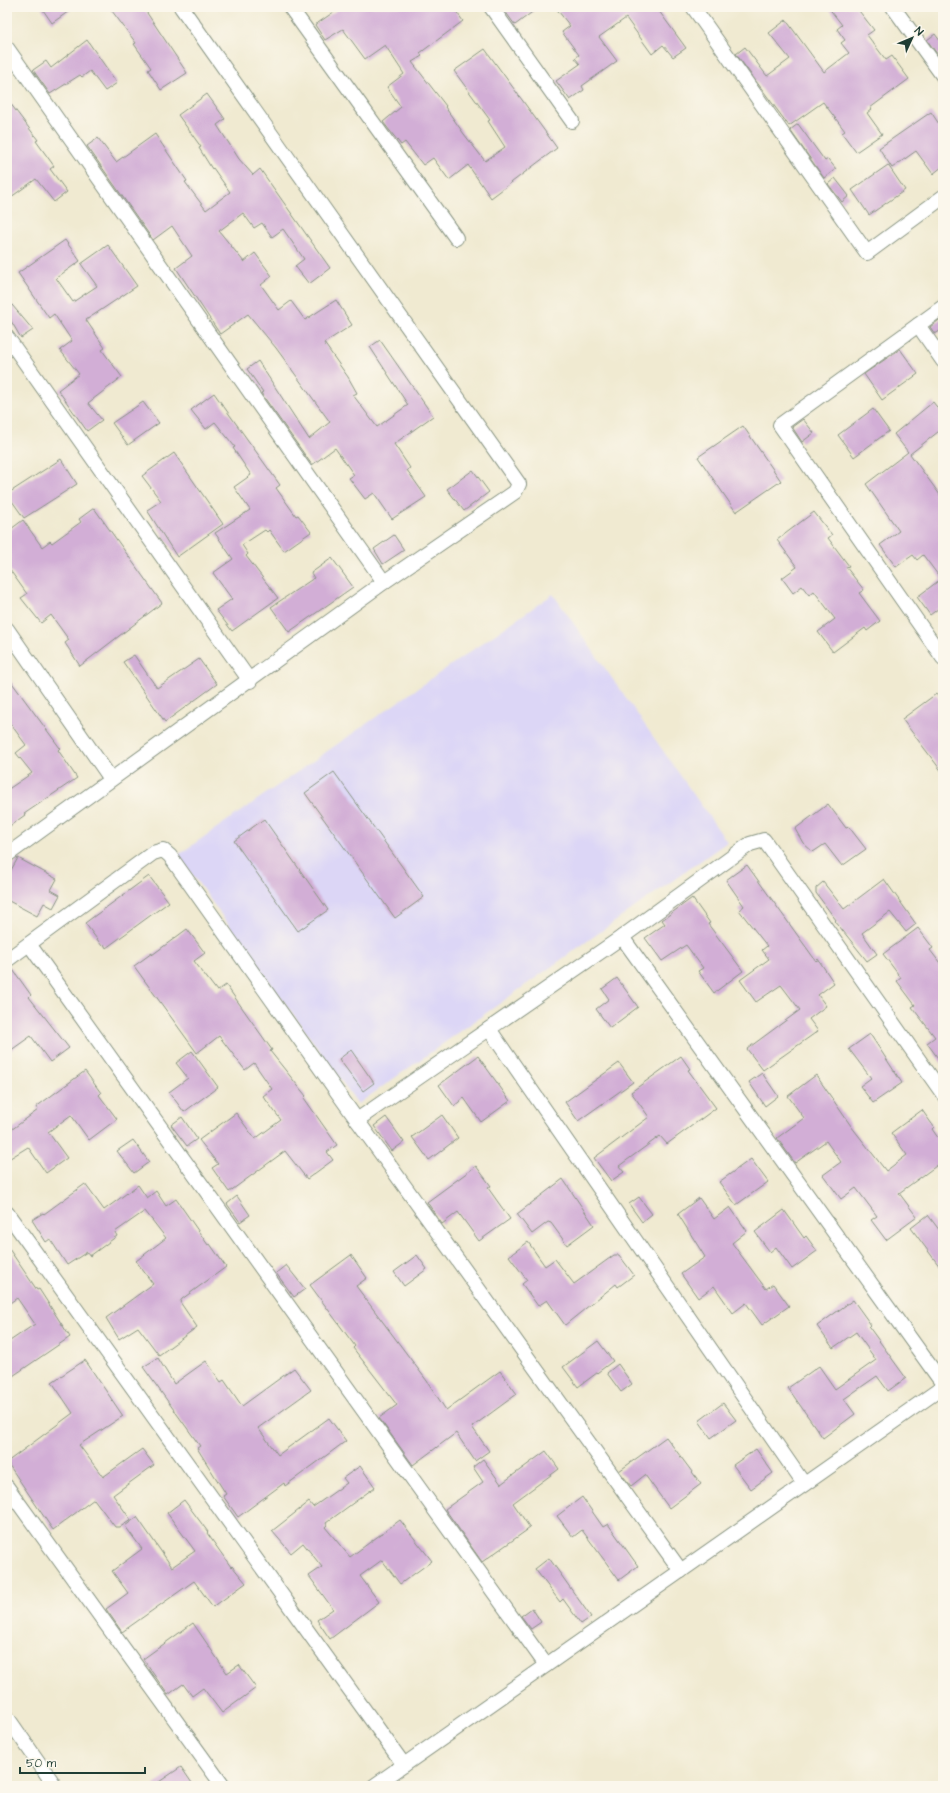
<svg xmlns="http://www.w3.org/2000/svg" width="950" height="1793" viewBox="0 0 950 1793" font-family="'Architects Daughter',sans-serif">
	<rect width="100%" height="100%" fill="#fbf7ec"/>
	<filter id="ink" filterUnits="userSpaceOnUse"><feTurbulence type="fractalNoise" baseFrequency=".025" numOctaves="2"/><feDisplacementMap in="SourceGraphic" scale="8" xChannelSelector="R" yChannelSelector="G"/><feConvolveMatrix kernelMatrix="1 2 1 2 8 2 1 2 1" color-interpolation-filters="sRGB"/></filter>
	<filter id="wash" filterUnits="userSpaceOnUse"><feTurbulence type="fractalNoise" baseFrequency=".012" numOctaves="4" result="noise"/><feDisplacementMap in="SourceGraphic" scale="16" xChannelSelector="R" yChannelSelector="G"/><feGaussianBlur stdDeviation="0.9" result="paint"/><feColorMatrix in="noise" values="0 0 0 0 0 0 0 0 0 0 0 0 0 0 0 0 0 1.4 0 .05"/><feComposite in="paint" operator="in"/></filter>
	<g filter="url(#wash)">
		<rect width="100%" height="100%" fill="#f0ead1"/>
		<polygon fill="#dcd6f6" points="553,594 727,842 358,1104 178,855"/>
		<g id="blocks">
			<g fill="#d2aed6">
				<polygon points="41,7 75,7 52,23"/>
				<polygon points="109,7 143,7 187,73 161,90 148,70 151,68 134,44 136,43"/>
				<polygon points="341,7 453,7 463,21 420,53 422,56 412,62 446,106 445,107 464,134 485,161 505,147 488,121 490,120 454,71 485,49 557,148 491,198 468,165 449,180 433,158 423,165 405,142 401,145 383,122 401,107 387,87 404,74 385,45 365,59 343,29 325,40 315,25"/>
				<polygon points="502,7 539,7 515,25"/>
				<polygon points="555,7 656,7 686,48 673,57 663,45 652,54 626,18 599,37 617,61 582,86 584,90 570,100 556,81 580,64 575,58 579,55 562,32 570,26"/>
				<polygon points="828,7 856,7 874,30 867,35 886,60 892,56 909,79 870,108 872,109 867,113 882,134 856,152 842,133 845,131 823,102 789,126 736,54 745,47 767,76 790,59 769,33 786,20 824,72 849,53 841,43 845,40 837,29 842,25"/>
				<polygon points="935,34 943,45 943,62 927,40"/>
				<polygon points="87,40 117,83 105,91 90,71 82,77 80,75 50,94 33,70 46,61 51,68"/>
				<polygon points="207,94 225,119 217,125 239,159 253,175 260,169 330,268 309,284 295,266 304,259 283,229 272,237 262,223 254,228 243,213 219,231 244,262 255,253 272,276 261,285 279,310 291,301 305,320 336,300 352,325 324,343 348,377 357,393 353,395 377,427 408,405 370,347 380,340 433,416 394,444 410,468 407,470 426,497 392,519 374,493 365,499 349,478 354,475 335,448 312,465 261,393 263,392 247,369 258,361 309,439 330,422 276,348 248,314 220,334 176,268 192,256 172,226 153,240 87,146 98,138 116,162 155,134 187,181 185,182 206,210 230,192 213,168 212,169 199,148 201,147 178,115"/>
				<polygon points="7,99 38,140 36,141 54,166 50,169 67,192 54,202 36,179 7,200"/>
				<polygon points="931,112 943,130 943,166 933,174 916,151 892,168 879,148"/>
				<polygon points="798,124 825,161 828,159 836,169 824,178 790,130"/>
				<polygon points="888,165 905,190 869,215 852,190"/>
				<polygon points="835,178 849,196 842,202 828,184"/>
				<polygon points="65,240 80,261 56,278 73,302 97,286 81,264 108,245 137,286 86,320 105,348 102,350 122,377 88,403 102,420 87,431 58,390 79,374 60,350 72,341 54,314 49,318 18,273"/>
				<polygon points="7,299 33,330 21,338 7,314"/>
				<polygon points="943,317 943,329 935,334 930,327"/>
				<polygon points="900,349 918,374 882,400 864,374"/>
				<polygon points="214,393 280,485 276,488 296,516 298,515 311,532 284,551 269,530 267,532 265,530 242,545 248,554 246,556 278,598 232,631 216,610 232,599 213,573 233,559 215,533 250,510 234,487 251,475 233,448 235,447 215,422 206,429 191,410"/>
				<polygon points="143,402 159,423 128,445 112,423"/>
				<polygon points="933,402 943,415 943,428 910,454 943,499 943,605 930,615 917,597 941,579 923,555 917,560 913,555 896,567 880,545 899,531 866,484 908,452 894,434"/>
				<polygon points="873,409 889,431 854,457 838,435"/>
				<polygon points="803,419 814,433 802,442 792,427"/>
				<polygon points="743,426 781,481 736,512 698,457"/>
				<polygon points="174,453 223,524 177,557 147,510 161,501 142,476"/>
				<polygon points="61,459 77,484 24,518 7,494"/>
				<polygon points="473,470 489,492 464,511 447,489"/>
				<polygon points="94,508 162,603 80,666 65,643 69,640 51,615 41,623 21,598 27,594 7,566 7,532 23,520 42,547 50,541 52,543 81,522 79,519"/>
				<polygon points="814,512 832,535 828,538 849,566 846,567 864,590 859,593 880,621 867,631 865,628 833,652 818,632 835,619 814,591 809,595 802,586 793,593 782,578 797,567 777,540"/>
				<polygon points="394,535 404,550 383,564 374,549"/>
				<polygon points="332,558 353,587 289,632 271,607 314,578 311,573"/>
				<polygon points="134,655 157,688 199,659 217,684 165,722 123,662"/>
				<polygon points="7,676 60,748 58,750 77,778 24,814 25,815 7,828 7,790 32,773 16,753 26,745 7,719"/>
				<polygon points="936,694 943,703 943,773 902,719"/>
				<polygon points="334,772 424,897 395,918 305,793"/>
				<polygon points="828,804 846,828 849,827 866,849 842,866 825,844 813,852 803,843 795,829"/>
				<polygon points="264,819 328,910 298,931 234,841"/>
				<polygon points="18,858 57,879 51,890 60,895 53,908 44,903 37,916 7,900 7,877"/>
				<polygon points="747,865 816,961 818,959 834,983 818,995 826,1006 809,1019 818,1031 763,1070 747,1049 800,1010 781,985 756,1002 740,980 769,959 762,950 767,946 739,910 744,906 726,880"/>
				<polygon points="149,876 169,902 106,948 104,944 102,946 85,923"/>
				<polygon points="884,879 916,924 906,932 890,912 862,933 877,954 867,961 835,921 836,920 816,893 816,888 823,882 844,909"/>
				<polygon points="692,898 710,923 708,924 743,971 714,993 698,971 703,968 686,945 662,961 645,938 665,924 662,920"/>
				<polygon points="918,928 933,948 930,950 943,967 943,1065 927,1043 935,1037 912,1007 915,1005 897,981 901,978 883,954"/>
				<polygon points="187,929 205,953 194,961 217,991 226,985 272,1050 270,1051 306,1096 304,1098 337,1145 327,1152 333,1160 307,1179 285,1151 229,1192 212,1168 218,1164 199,1140 236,1113 255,1139 281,1120 263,1096 272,1089 254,1063 245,1070 219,1036 197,1053 134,966 152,953 152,955"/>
				<polygon points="11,967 31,995 29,997 69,1048 50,1062 31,1036 7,1053 7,968"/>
				<polygon points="617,978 638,1007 610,1028 596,1009 609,999 602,989"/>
				<polygon points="870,1034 902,1083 873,1103 860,1086 871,1078 849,1049"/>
				<polygon points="351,1050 374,1083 363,1091 339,1059"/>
				<polygon points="192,1051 218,1087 184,1112 169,1092 188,1078 176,1063"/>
				<polygon points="478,1056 510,1101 481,1122 464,1098 454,1106 439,1085"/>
				<polygon points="681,1056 690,1069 688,1070 716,1108 667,1144 660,1136 619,1166 624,1172 611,1181 594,1158 649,1117 631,1092"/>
				<polygon points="619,1063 633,1082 578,1121 565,1102"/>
				<polygon points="85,1071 101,1093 99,1095 117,1119 89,1140 71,1115 48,1132 67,1158 46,1173 28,1147 7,1160 7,1133 38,1110 36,1107"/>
				<polygon points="762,1073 778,1096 765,1106 749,1082"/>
				<polygon points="816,1075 851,1126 886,1171 907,1155 891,1133 922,1110 934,1127 932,1129 943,1145 943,1161 899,1193 917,1217 886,1240 871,1220 877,1216 856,1188 841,1199 823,1175 841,1162 826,1141 795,1163 777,1138 804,1118 788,1096"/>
				<polygon points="442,1115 458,1138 429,1160 412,1137"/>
				<polygon points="182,1117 197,1139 187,1146 171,1125"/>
				<polygon points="386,1117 404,1142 392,1151 374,1126"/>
				<polygon points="133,1140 149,1162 134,1173 117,1151"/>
				<polygon points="751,1159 768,1182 736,1205 719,1182"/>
				<polygon points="476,1166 491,1186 488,1188 510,1219 479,1241 458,1212 442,1224 427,1202"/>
				<polygon points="563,1179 594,1225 567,1245 551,1223 548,1222 532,1234 517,1214"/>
				<polygon points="85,1184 104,1210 138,1185 147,1198 156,1191 166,1206 176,1199 208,1245 210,1244 226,1267 182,1299 180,1302 197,1327 159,1355 138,1327 119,1339 106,1318 153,1284 136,1261 166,1238 145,1211 115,1232 117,1236 90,1256 87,1252 67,1265 50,1239 46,1242 32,1220 43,1213 44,1214"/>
				<polygon points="237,1196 250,1215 240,1222 227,1204"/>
				<polygon points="639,1197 652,1214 642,1222 629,1204"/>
				<polygon points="699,1198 714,1219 730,1207 747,1231 732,1243 766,1289 773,1284 789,1306 762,1325 746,1303 733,1313 714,1286 698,1298 681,1274 705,1257 678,1214"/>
				<polygon points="784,1210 804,1238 806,1236 817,1251 792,1269 776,1247 770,1252 755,1232"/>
				<polygon points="928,1215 943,1235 943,1271 911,1228"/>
				<polygon points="528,1242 545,1266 555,1259 574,1284 614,1255 619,1255 634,1275 618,1287 616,1284 565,1325 547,1300 538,1306 522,1284 527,1280 509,1256"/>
				<polygon points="7,1246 37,1290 39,1289 70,1337 7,1380 7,1343 35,1324 17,1298 7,1305"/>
				<polygon points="351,1255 367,1278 356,1286 427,1381 446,1410 500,1371 517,1394 472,1427 489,1451 475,1461 456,1433 413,1465 379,1418 397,1405 353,1348 355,1346 310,1285"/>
				<polygon points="417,1255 427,1269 404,1286 394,1272"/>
				<polygon points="286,1265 305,1289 294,1297 276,1273"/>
				<polygon points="853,1300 871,1325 869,1327 906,1378 888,1391 877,1376 844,1399 855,1414 823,1438 788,1388 819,1366 835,1389 876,1360 856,1332 833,1348 817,1326"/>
				<polygon points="598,1341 613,1361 578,1387 563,1367"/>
				<polygon points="158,1358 174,1384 206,1361 221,1382 224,1380 242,1406 294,1368 311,1390 258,1428 278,1455 329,1418 346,1441 285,1486 284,1483 238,1517 223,1496 226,1494 197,1448 200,1446 143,1367"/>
				<polygon points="85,1360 123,1416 79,1445 103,1477 142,1449 154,1465 113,1495 131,1520 120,1527 115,1527 94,1499 53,1530 7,1462 73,1413 52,1382"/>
				<polygon points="618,1364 632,1384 621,1392 607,1373"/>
				<polygon points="723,1403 736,1420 711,1438 699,1421"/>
				<polygon points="666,1437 701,1484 669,1508 645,1475 631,1486 619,1471"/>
				<polygon points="756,1449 773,1473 751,1489 733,1465"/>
				<polygon points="546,1451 559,1469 513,1503 530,1528 482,1562 445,1509 483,1482 473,1467 483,1459 501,1484"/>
				<polygon points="360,1466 375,1487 326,1523 327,1525 325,1527 350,1557 400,1520 432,1561 400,1584 382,1560 360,1576 379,1602 330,1639 317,1620 333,1609 309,1576 322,1567 303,1543 291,1553 272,1531 309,1502 313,1507 347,1483 343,1478"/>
				<polygon points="582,1497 603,1527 608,1524 638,1566 619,1580 582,1530 573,1537 557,1516"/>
				<polygon points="184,1500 208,1532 207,1533 231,1567 232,1566 246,1583 213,1607 194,1581 122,1632 106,1609 128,1593 112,1571 142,1549 125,1526 137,1517 172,1567 195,1551 167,1513"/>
				<polygon points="549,1558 591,1617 581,1624 563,1599 560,1602 535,1569"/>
				<polygon points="532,1608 541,1622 531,1629 521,1616"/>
				<polygon points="193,1623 227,1673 239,1665 256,1688 222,1713 203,1688 192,1696 183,1684 168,1695 143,1659"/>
				<polygon points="181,1767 194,1786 153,1786"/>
			</g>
		</g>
	</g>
	<g filter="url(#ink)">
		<use href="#blocks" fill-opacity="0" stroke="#889482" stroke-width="1"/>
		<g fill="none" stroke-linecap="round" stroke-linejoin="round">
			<g stroke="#889482" stroke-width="16">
				<g id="street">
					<polyline points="290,7 456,238"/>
					<polyline points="491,7 572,121"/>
					<polyline points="693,7 867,253 943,197"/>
					<polyline points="893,7 943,76"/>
					<polyline points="7,48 384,582"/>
					<polyline points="943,307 780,425 943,658"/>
					<polyline points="918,325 943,361"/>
					<polyline points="7,337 250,681"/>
					<polyline points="7,629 111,779"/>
					<polyline points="7,855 384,582 515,492 519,484 181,7"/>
					<polyline points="622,937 943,1384"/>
					<polyline points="29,944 546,1665"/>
					<polyline points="7,960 153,853 163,850 170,856 357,1120 681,1571"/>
					<polyline points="489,1029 804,1484"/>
					<polyline points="357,1120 622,937 750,844 764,840 943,1094"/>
					<polyline points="7,1213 404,1765"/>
					<polyline points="7,1487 223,1786"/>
					<polyline points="7,1717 55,1786"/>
					<polyline points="374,1786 943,1387"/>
				</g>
			</g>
			<use href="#street" stroke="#fff" stroke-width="14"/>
		</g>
	</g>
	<rect width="950" height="1793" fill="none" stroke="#fbf7ec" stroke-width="24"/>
	<g transform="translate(912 38) rotate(46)" stroke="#fbf7ec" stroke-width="3" paint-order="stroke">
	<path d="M0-3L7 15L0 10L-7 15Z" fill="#1f3d34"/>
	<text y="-6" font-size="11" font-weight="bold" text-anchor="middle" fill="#1f3d34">N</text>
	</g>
	<path d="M20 1767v6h125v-6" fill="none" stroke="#1f3d34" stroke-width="2"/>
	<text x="26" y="1767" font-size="12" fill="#1f3d34" stroke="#fbf7ec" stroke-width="3" paint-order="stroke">50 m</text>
</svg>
